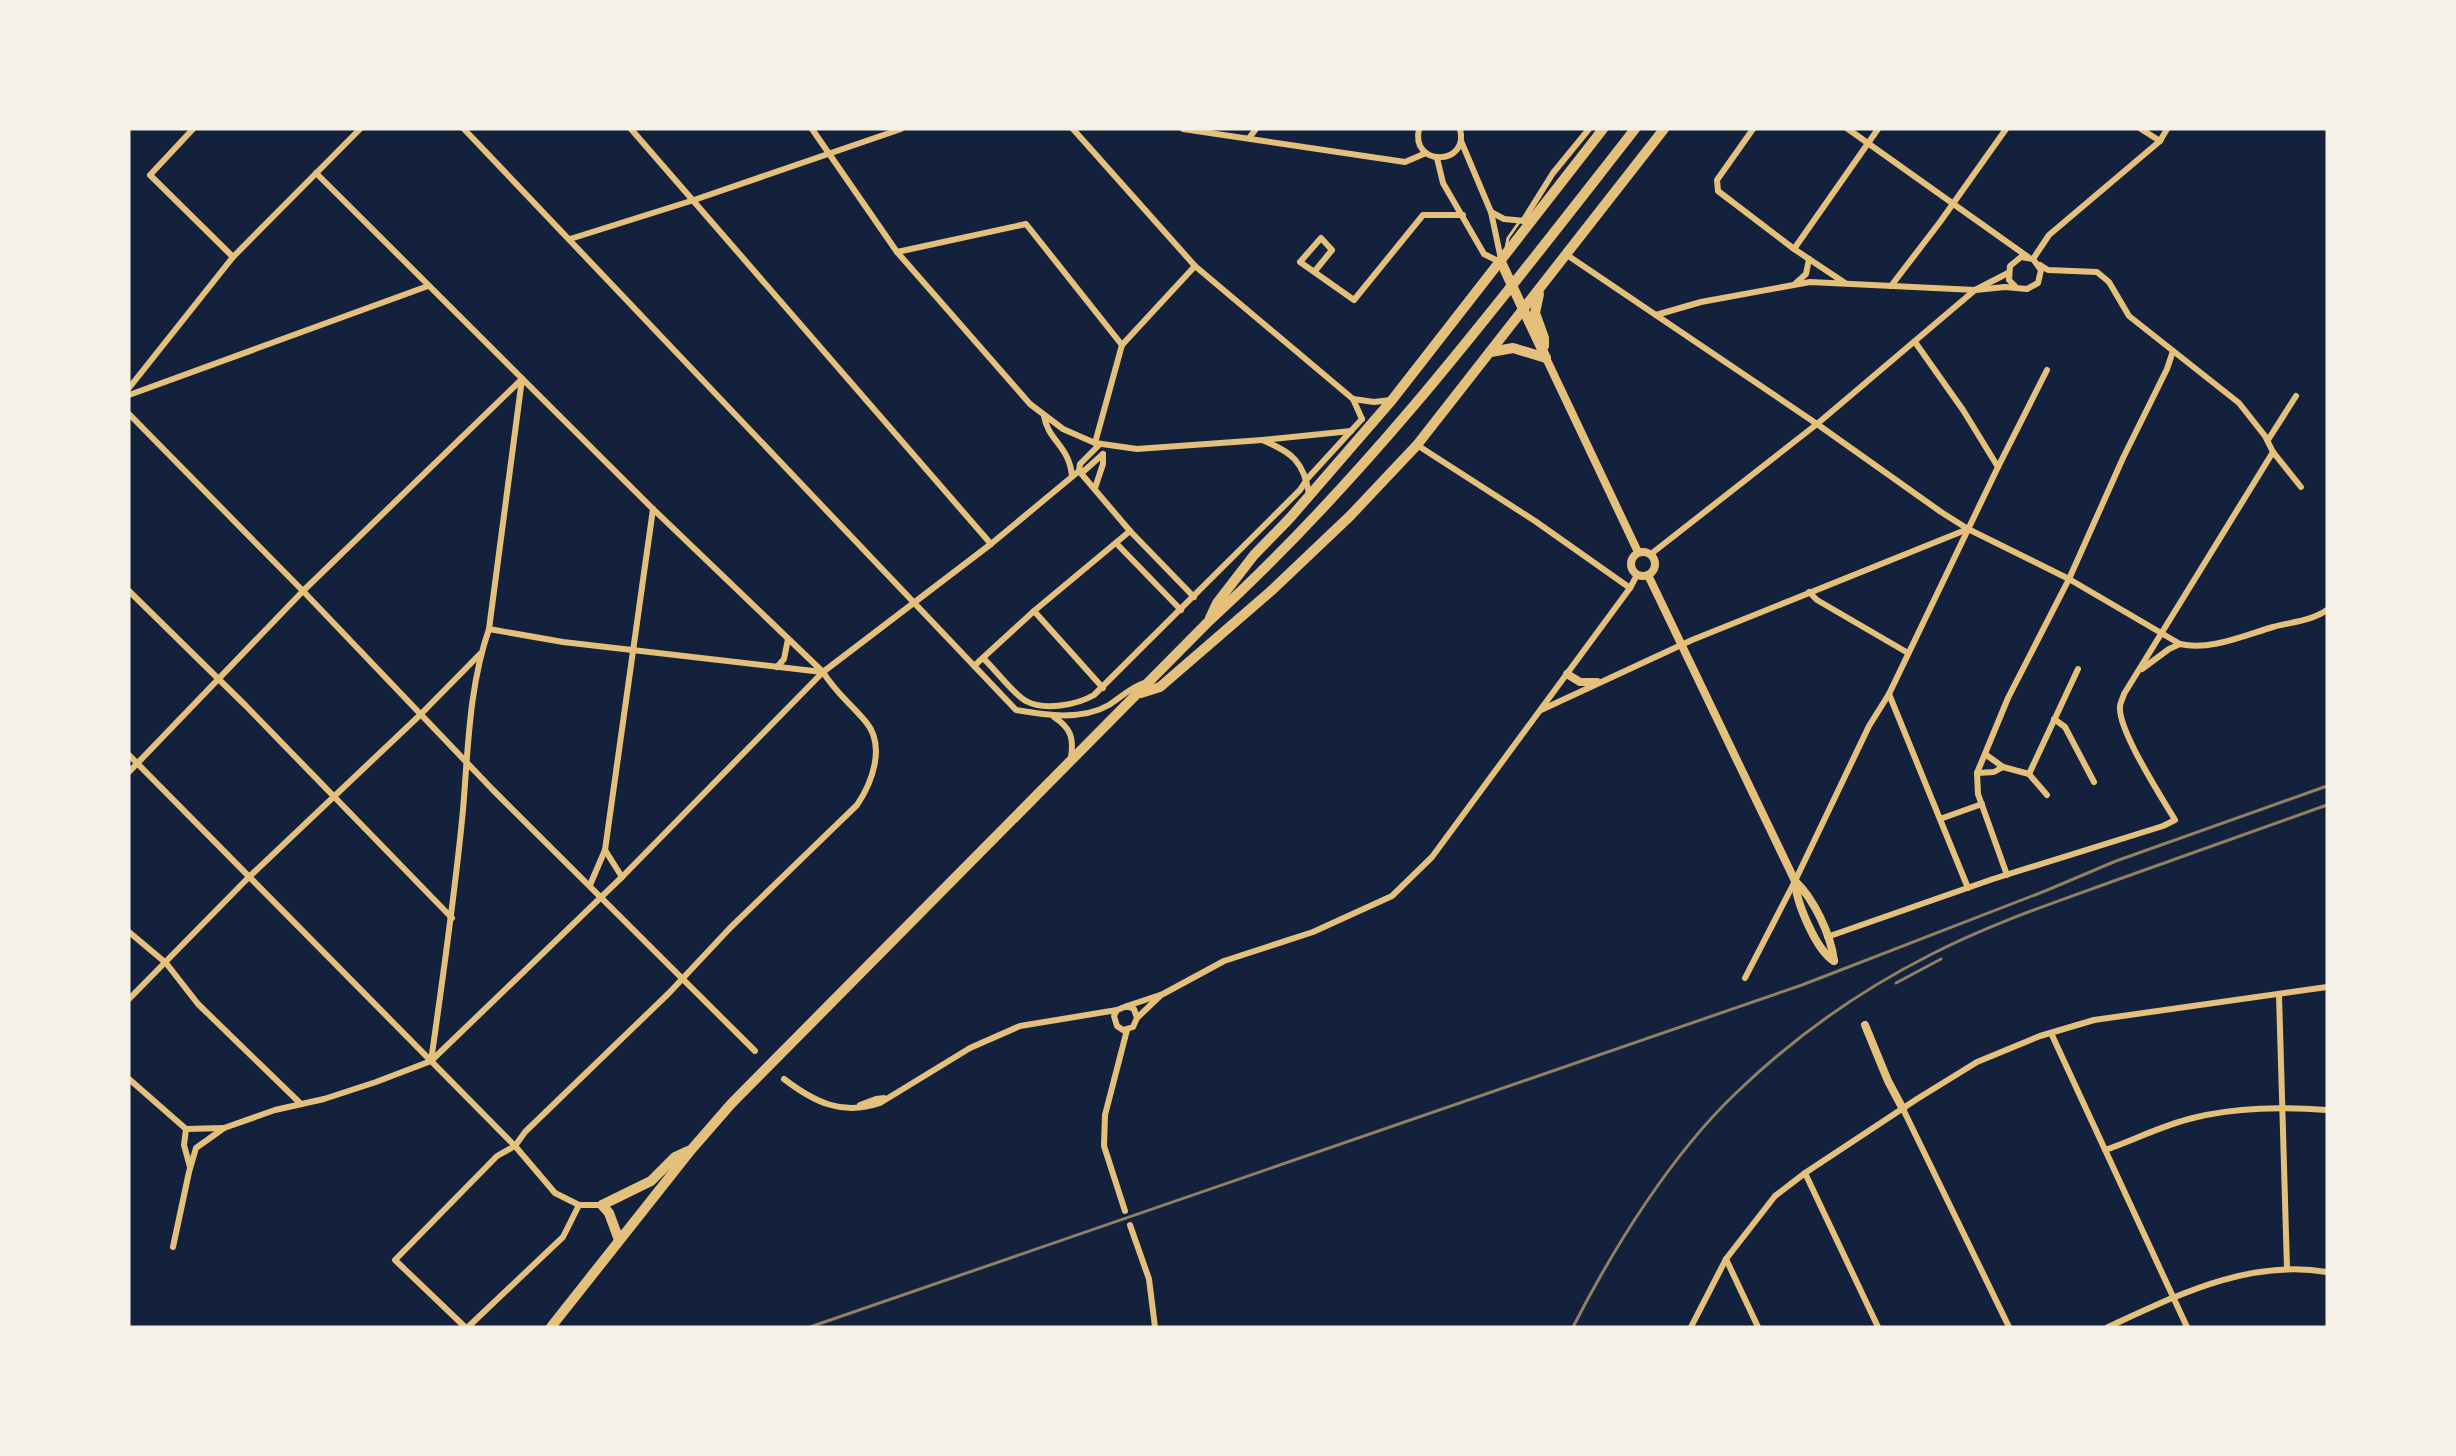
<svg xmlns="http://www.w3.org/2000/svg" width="2456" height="1456" viewBox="0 0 2456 1456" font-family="'IBM Plex Sans',sans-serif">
	<rect width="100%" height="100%" fill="#14213d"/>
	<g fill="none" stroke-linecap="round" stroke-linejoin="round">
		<polyline stroke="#e5c07b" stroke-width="3" points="1506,248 1508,238 1520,221"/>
		<g stroke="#e5c07b" stroke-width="6">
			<polyline points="193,129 150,175 233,257"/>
			<path d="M464,129L1016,710C1045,715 1081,721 1109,705C1120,698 1131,687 1144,683"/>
			<polyline points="631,129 991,544"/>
			<polyline points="812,129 897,252 1030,404 1063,429 1095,443 1137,449 1262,440 1351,431"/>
			<polyline points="1073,129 1195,266 1353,399 1362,419"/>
			<polyline points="1183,129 1405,162 1426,153"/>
			<path d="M1419,129C1410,167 1470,166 1460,129"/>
			<polyline points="1753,129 1717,180 1718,191 1794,249 1845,283"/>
			<polyline points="1848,129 2028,257"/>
			<polyline points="2141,129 2160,141"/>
			<polyline points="1249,138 1256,129"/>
			<polyline points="1461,141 1491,212 1501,259"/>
			<polyline points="1437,158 1443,183 1484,254 1500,262"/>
			<path d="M316,173L653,509L823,672C835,692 851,704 866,722C886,746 872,783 857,805L730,928L669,993L525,1132L515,1146L497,1156L395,1260L465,1327"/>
			<polyline points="1491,212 1504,219 1525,221"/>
			<polyline points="1523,221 1553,173 1589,129"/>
			<polyline points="570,239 694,200 901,129"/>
			<polyline points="1794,249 1878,129"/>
			<polyline points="897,252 1026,224 1122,345"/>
			<path d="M1567,255L1817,424L1941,512L1968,529L2069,579L2180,644C2210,651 2245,635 2273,627C2291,622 2311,621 2327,610"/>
			<polyline points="2033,259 2049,235 2160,141 2167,129"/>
			<polyline points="2040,265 2048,270 2097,272 2109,282 2129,316 2239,403 2265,436 2273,452 2301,487"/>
			<polyline points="1315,271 1332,250 1321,238 1300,262 1354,300 1423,215 1463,215"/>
			<polyline points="1796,283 1806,274 1809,259"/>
			<polyline points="1891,286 1940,222 2006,129"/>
			<polyline points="1656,315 1701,302 1810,282 1975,290 2005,287 2027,289 2038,283 2041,270 2033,259 2021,257 2010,266 2009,280 2017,288"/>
			<polyline points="1915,342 1963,410 1998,467"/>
			<polyline points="129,388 233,257 360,129"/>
			<polyline points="129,395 428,286"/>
			<polyline points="1353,399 1374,402 1391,400"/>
			<polyline points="129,414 303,591 493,790 755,1051"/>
			<path d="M1044,416C1048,441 1069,445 1072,476"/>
			<path d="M1262,440C1292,452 1304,462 1309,494"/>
			<polyline points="2268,440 2296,396"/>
			<polyline points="1095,443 1122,345 1195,266"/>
			<polyline points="1417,445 1535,521 1630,588"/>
			<polyline points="1079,471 1130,531 1194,597"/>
			<polyline points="1079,471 1080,464 1100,444"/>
			<polyline points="1095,488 1103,464 1103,454"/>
			<polyline points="1116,543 1181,610"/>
			<polyline points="1651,554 1817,424 1975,290 2008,273"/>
			<polyline points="129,591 245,705 452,918"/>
			<polyline points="1809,592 1817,600 1908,653"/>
			<polyline points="1034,611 1103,688"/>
			<polyline points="489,629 563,642 822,672"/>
			<path d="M983,658C994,668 1014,695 1026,701C1044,711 1077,705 1094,695L1300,490L1307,479L1362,419"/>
			<polyline points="974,666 1034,611 1130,531"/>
			<polyline points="777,667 784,659 788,639"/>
			<polyline points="2142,669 2169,649 2180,644"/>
			<polyline points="1889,694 1968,888"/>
			<polyline points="1541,710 1692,640 1968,529"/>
			<path d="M1054,717C1071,728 1074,738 1071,758"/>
			<polyline points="2054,719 2065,727 2094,782"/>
			<polyline points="1985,754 2003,767 2029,774 2047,795"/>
			<polyline points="129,755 515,1146 555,1193 579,1205 602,1205"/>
			<polyline points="129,772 303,591 521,380"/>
			<polyline points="1977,773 1994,772 2003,767"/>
			<polyline points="2029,774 2078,669"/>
			<polyline points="1940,819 1982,804"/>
			<polyline points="605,850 622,877"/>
			<polyline points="2007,875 1978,794 1977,773 2008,698 2069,579 2123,458 2167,369 2173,351"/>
			<polyline points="590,885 605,850 653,509"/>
			<polyline points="129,932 166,963 198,1004 301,1104"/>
			<path d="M1827,937L1993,879L2163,826L2175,820C2162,798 2118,730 2120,707C2120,703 2123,698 2124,694L2273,452"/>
			<polyline points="1745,978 1795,881 1869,726 1889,694 1998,467 2047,370"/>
			<polyline points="2279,995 2287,1268"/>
			<polyline points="129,999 249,877 420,715 480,654"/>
			<polyline points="1127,1006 1163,994 1224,961 1313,932 1392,896 1432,857 1630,588 1637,575"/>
			<polyline points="1137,1018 1134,1009 1127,1006 1117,1010 1114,1016 1117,1026 1123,1030 1133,1027 1137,1018 1161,995"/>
			<polyline points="2051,1033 2187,1327"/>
			<path d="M431,1061C443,977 455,894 463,810C468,750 469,686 489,629L522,379"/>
			<polyline points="129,1079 186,1129"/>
			<path d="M784,1079C814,1102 842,1116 880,1103L970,1048L1020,1026L1117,1010"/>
			<polyline points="860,1105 876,1099 884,1098"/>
			<polyline points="1903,1109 2009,1327"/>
			<path d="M2105,1150C2134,1140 2163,1125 2193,1118C2237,1107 2282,1107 2327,1110"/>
			<polyline points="190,1167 184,1145 186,1129 224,1128"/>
			<polyline points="1805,1173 1878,1327"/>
			<polyline points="1125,1211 1104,1146 1105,1115 1127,1030"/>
			<polyline points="1130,1225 1149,1279 1155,1327"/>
			<polyline points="173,1247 189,1172 196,1148 224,1128 275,1110 324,1099 376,1082 431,1061 622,877 823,672 991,544 1079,471 1084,471 1103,454"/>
			<polyline points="1726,1259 1758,1327"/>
			<polyline points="468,1327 563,1237 579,1205"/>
			<polyline points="1691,1327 1726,1259 1775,1196 1805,1173 1917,1099 1977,1062 2040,1036 2094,1020 2327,987"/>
			<path d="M2108,1327C2178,1295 2248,1259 2327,1272"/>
		</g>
		<g stroke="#e5c07b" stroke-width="8">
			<polyline points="1546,358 1638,552"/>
			<circle cx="1643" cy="564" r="12"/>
			<path d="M1648,575L1795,881C1796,902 1816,950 1834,961"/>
			<polyline points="1567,674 1580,682 1597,682"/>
			<path d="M1795,881C1814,899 1831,935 1834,961"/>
			<polyline points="1865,1025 1888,1081 1903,1109"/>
		</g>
		<g stroke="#e5c07b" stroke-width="10">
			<polyline points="1501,262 1546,358"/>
			<polyline points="1539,294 1535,313 1544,338 1544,346"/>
			<polyline points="1491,352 1513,348 1546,358"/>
			<polyline points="1210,618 1217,603 1254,555 1290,518 1392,400 1603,129"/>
			<polyline points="1141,693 1160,687 1271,591 1350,516 1417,445 1664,129"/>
			<polyline points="619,1240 609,1213 602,1205 651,1181 675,1157 688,1151"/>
			<path d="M551,1327L691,1150L731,1104L1209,621C1370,474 1501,300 1635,129"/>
		</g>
		<g stroke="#918062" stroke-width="3">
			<polyline points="1896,983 1941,959"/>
			<polyline points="810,1327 1802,985 2045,891 2116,861 2327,786"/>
			<path d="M1573,1327C1614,1247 1671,1155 1736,1093C1794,1037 1859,991 1930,955C1988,925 2050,904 2111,882C2183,856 2255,831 2327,805"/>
		</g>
	</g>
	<rect width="2456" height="1456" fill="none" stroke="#f6f1e7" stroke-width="261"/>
</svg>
